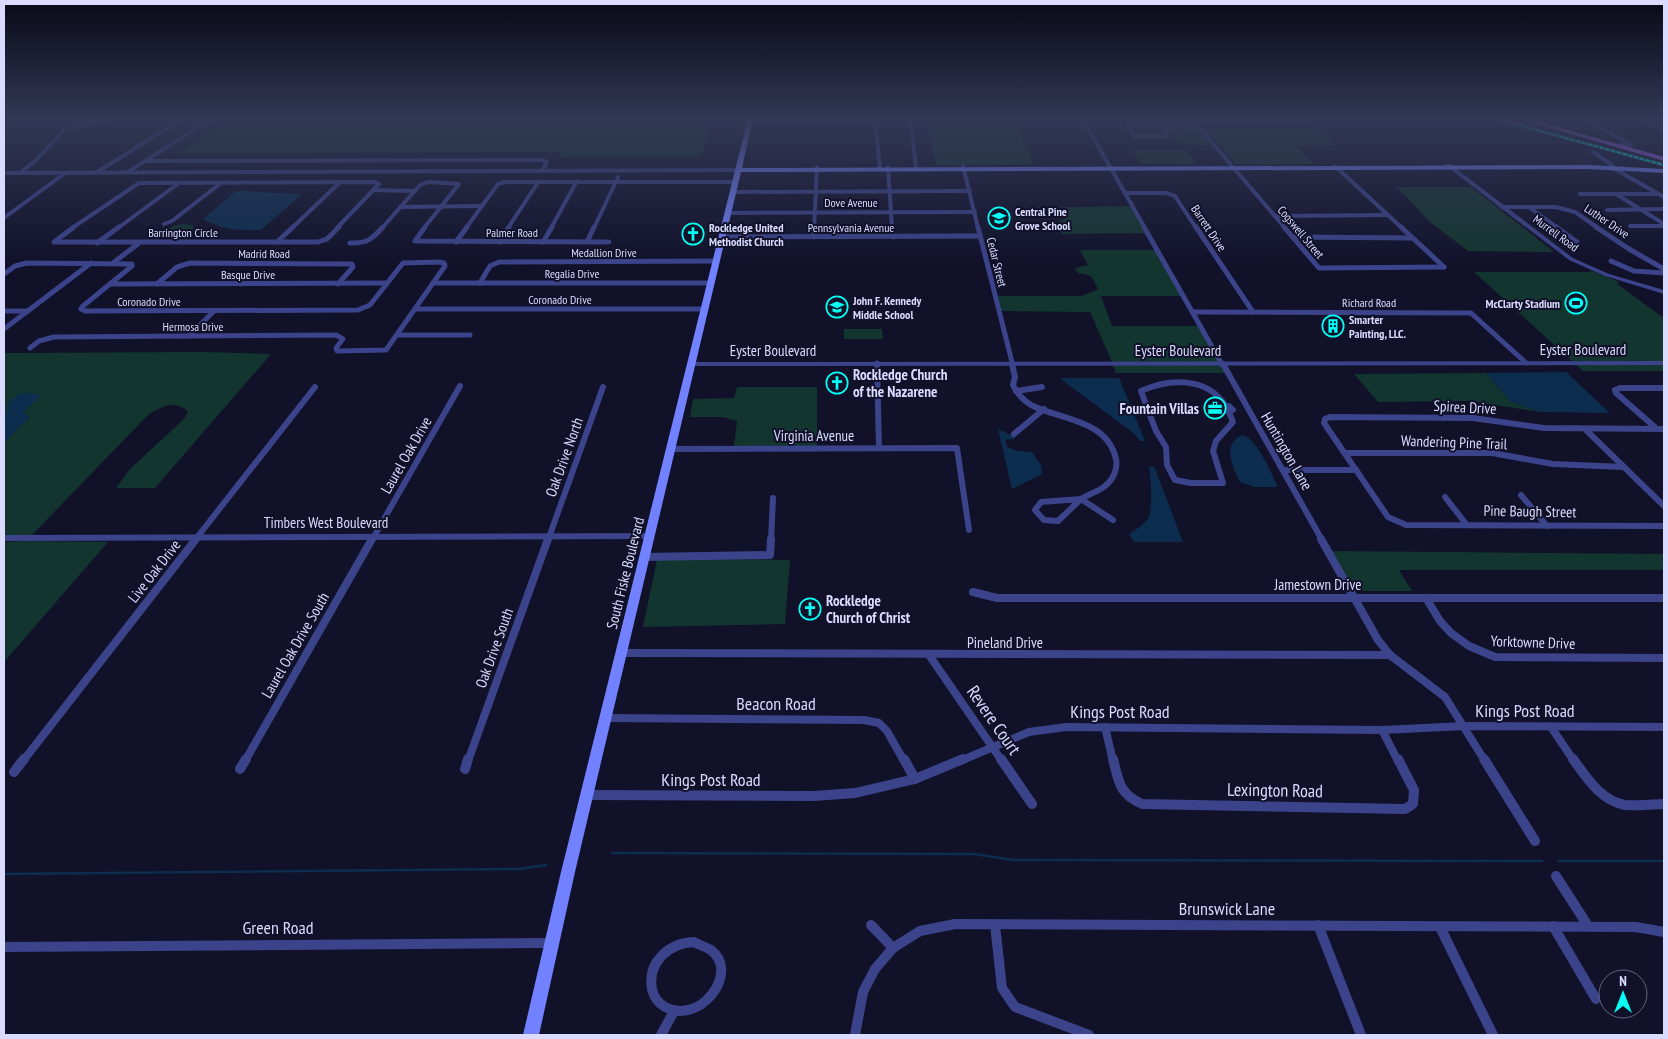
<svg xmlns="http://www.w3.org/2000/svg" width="1668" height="1039" viewBox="0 0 1668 1039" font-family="'PT Sans Narrow',sans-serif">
	<rect width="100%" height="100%" fill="#11112a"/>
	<g fill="#13352f">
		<polygon points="231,118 712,118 701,157 559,157 561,152 178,153"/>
		<polygon points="926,118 1014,118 1034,164 936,165"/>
		<polygon points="1316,128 1337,145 1295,146 1314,164 1236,164 1204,129"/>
		<polygon points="1198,129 1211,145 1180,144 1169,130"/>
		<polygon points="1132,150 1185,150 1197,164 1141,164"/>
		<polygon points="1397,187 1471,187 1554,252 1468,251 1430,222"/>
		<path d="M1131,206L1146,233L1062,234L1055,224L1066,218C1056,210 1045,215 1032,208Z"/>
		<path d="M184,224L193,225V229L182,236L159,237C164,228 174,226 184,224Z"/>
		<polygon points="1080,250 1156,250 1181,296 1101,296 1112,326 1198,326 1219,362 1112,362 1090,312 1001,311 998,296 1082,296 1098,289 1091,276 1078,273 1075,268 1088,265"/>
		<polygon points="1590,270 1619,282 1617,284 1664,318 1664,361 1573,362 1474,272 1590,272"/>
		<polygon points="844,329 882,329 883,339 844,339"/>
		<path d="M202,352L271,354L155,488H116L130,469L185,418L188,411C174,400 163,406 149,414L31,536H4V442L30,417L23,412L4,414V353Z"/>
		<polygon points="1575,364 1664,365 1664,371 1583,371"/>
		<polygon points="1113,365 1220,365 1225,373 1116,373"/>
		<polygon points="1486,373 1510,401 1540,412 1470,401 1378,402 1354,374"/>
		<polygon points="737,387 817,387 817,446 734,446 737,421 722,417 690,417 693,399 734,398"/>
		<polygon points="26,541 108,542 4,662 4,542"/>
		<polygon points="1332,551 1664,554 1664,570 1399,570 1412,591 1354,591"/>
		<polygon points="727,559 790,560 785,624 643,627 657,560"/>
	</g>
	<g fill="#0c2d4e">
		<path d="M246,190L252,192L302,194L261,230C237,230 225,231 203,219L235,192Z"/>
		<polygon points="1566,372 1610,413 1540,412 1510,401 1486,373"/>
		<polygon points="1063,378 1119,378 1145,441 1140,441 1132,432 1066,383 1061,379"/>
		<path d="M29,393L41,395L23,412L30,417L4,442V414L7,412C10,398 15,394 29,393Z"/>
		<polygon points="998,429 1015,437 1014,439 1005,440 1007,447 1018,451 1032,452 1041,465 1042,474 1012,489"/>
		<path d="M1242,435C1257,438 1270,471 1277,485L1276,487H1255L1240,482C1232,467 1222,444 1242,435Z"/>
		<path d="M1154,466L1183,542H1134L1129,534C1136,530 1143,525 1148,519C1153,510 1151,478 1149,467Z"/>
	</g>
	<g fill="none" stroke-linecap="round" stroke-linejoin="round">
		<g stroke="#0c2d4e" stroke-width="1">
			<polyline points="322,119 337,118"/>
			<polyline points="245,138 258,135"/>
			<polyline points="237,144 265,143"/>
			<polyline points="235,146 240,140"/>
			<polyline points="715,228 717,220"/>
		</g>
		<g stroke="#0c2d4e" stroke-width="2.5">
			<polyline points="612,853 974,854 1013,860 1542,861"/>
			<polyline points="1559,861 1664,861"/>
			<polyline points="4,874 520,869 546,865"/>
		</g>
		<g stroke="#3b438a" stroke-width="4">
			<polyline points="910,118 916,167"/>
			<polyline points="1082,118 1145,228"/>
			<polyline points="1191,118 1285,228"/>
			<polyline points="1584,118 1631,145 1621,145"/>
			<polyline points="1641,118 1664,130"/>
			<polyline points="875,119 880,169"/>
			<polyline points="1192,120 1387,118"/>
			<polyline points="750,122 875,122"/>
			<polyline points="1162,127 1168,136 1134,136 1127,126 1199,128"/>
			<polyline points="1593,152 1612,165 1613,168 1664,197"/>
			<polyline points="146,161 542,160 547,162 542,171"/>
			<polyline points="963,166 978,228"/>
			<polyline points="1335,166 1402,228"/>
			<polyline points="888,167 892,228"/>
			<polyline points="97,172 184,118"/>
			<polyline points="128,172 212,118"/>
			<polyline points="4,173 739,170"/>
			<polyline points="20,173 35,161 65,129 116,118"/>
			<polyline points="374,190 415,191"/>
			<polyline points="733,192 970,191"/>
			<polyline points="1126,193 1166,193 1175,196 1196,228"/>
			<polyline points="1580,194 1656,194"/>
			<polyline points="1616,194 1664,224"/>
			<polyline points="400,207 482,206"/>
			<polyline points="1502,207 1556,207 1575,212 1598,228"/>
			<polyline points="1529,207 1558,228"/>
			<polyline points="1607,210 1664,209"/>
			<polyline points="728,213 975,212"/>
			<polyline points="1275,216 1388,215"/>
			<polyline points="4,218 65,173"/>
			<polyline points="164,224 172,221 221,183"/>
			<polyline points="1630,226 1664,226"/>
			<polyline points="72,228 139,183 375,182 379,184 337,228"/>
			<polyline points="118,228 179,183"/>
			<polyline points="292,228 340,182"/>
			<polyline points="382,228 420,185 428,182 459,184 424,228"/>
			<polyline points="466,228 498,184 505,182 736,182"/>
			<polyline points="508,228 539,181"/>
			<polyline points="551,228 577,181"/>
			<polyline points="594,228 618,177"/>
			<polyline points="814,228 817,167"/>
		</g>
		<g stroke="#3b438a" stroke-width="5">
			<polyline points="74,227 54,242 318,242 327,239 339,227"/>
			<polyline points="425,227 415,241 609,242"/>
			<polyline points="892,227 893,237"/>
			<polyline points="978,227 1013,366"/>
			<polyline points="1144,227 1223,366"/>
			<polyline points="1196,227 1253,312"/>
			<polyline points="1284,227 1319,268 1444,267"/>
			<polyline points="1401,227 1444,267"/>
			<polyline points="1556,227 1577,242"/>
			<polyline points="1596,227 1629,249 1664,269"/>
			<polyline points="722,237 980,236"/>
			<polyline points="814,237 814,227"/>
			<polyline points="1293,237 1412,238"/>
			<polyline points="277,242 293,227"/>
			<polyline points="456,242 467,227"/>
			<polyline points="499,242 509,227"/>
			<polyline points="543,242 552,227"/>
			<polyline points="587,242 594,227"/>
			<polyline points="97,243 119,227"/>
			<path d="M350,243C368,243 371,240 383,227"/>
			<polyline points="1611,261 1634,271 1664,273"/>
			<polyline points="113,263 139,243"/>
			<polyline points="4,274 15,266 27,263 132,264 132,266 83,306 81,309 85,311 358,310 370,305 403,263 439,262 444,263 445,266 386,350 337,351 336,348 343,339 336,335 54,337 39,341 30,348"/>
			<polyline points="433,283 710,283"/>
			<polyline points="480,283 490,266 499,262 716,261"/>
			<polyline points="110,284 386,283"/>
			<polyline points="157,284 177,267 190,263 352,264 353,267 338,284"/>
			<polyline points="416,309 704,309"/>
			<polyline points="4,311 28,311"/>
			<polyline points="1193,312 1471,313 1526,363"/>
			<polyline points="4,329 91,263"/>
			<polyline points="398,335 470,335"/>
			<polyline points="189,336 214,311"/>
			<polyline points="877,363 877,366"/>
		</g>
		<g stroke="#3b438a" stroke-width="6">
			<polyline points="877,364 879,447"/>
			<path d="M1012,364L1015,377L1013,385C1017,394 1023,400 1031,405C1060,420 1107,419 1116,459C1118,469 1113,480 1105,486C1098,492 1089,494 1081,499"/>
			<polyline points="1223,364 1322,540"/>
			<polyline points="1016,391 1042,387"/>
			<path d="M1225,405C1207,377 1169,378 1141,391L1156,431L1166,447L1167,465L1175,480L1191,483H1223L1213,451L1216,441L1233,422L1229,412"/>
			<polygon points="1222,406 1229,406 1233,410 1224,411 1221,409"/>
			<polyline points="1657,429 1616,393 1615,390 1620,388 1664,388"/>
			<polyline points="1664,429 1544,428 1473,418 1330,417 1325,419 1324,423 1388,517 1406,525 1664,526"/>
			<polyline points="1586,430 1664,506"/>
			<polyline points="1014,434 1044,409"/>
			<polyline points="670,449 957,448 969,530"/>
			<polyline points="1345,453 1492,453 1553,464 1623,467"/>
			<polyline points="1283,470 1356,470"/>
			<polyline points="1521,495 1547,526"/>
			<polyline points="1445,497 1466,524"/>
			<polyline points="1081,499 1113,520"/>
			<polygon points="1081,499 1058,521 1044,520 1035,510 1041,502"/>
			<polyline points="4,538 649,536"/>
			<polyline points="195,540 315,387"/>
			<polyline points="372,540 460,386"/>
			<polyline points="548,540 603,387"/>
			<polyline points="771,540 773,498"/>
		</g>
		<g stroke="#3b438a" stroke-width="8">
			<polyline points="1321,539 1378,640 1390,655 1445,697 1485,761"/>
			<polyline points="644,557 770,555 771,539"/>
			<polyline points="973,592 997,598 1664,598"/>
			<polyline points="1426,598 1440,621 1451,633 1469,646 1495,657 1664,658"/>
			<polyline points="621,653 1390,655"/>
			<polyline points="929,655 1002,761"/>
			<polyline points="605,718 864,720 879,723 887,731 904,761"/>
			<polyline points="1105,727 1113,761"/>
			<polyline points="1551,727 1574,761"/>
			<polyline points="1382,730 1398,761"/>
			<polyline points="23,761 196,539"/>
			<polyline points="245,761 372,539"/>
			<polyline points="468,761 548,539"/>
			<polyline points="960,761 1029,732 1066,727 1382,730 1465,726 1664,727"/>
		</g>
		<g stroke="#3b438a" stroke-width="10">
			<polyline points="904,759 915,779"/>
			<polyline points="1001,759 1032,804"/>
			<path d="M1113,759C1119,782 1119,794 1142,804L1405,809L1413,804L1414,790L1398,759"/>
			<polyline points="1484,759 1535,841"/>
			<path d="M1573,759C1586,777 1601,801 1625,805C1638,806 1651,804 1664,804"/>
			<polyline points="240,769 246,759"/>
			<polyline points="465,769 468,759"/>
			<polyline points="14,772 24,759"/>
			<polyline points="587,795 814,796 855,793 915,779 963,759"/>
			<polyline points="1556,876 1588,926"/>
			<polyline points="871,925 893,948"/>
			<polyline points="995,925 1002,988 1015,1007 1089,1035"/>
			<polyline points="1318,925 1361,1035"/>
			<polyline points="1553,926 1596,999"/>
			<polyline points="1440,927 1493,1035"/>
			<path d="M694,942C699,945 706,947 711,950C741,973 699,1026 665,1007C658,1003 654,998 652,989C647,962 669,943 694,942Z"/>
			<polyline points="4,947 552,943"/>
			<polyline points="661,1035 673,1013"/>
			<polyline points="855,1035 863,992 875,969 893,948 920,931 955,924 1636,927 1664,932"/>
		</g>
		<g fill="#3b438a" fill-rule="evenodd">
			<polygon points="1446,164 1450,164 1573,258 1609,274 1664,290 1664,294 1605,276 1569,260 1446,166"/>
			<polygon points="1664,361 1664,365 691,366 687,364 691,362"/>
		</g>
		<polygon fill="#7181ff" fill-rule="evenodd" points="748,118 753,118 742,168 1589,165 1664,169 1664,173 1589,169 741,172 575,872 539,1035 523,1035 561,872"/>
		<polygon fill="#ae61ff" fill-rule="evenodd" points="1515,118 1526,118 1664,157 1664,161"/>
		<g stroke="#06fff5" stroke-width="2.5">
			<polyline id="rail" points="1493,118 1664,165"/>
		</g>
		<use href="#rail" stroke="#11112a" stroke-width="1" stroke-dasharray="3" stroke-linecap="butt"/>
	</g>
	<linearGradient id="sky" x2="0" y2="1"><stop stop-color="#090917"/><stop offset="0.45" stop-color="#323855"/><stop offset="1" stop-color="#323855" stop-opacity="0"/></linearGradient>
	<rect width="1668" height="264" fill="url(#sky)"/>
	<defs>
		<g id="school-ring" transform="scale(1.125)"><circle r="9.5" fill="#11112a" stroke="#06fff5" stroke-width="1.5"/><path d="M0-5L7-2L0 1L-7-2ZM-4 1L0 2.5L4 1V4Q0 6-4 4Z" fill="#06fff5"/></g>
		<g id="church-ring" transform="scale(1.125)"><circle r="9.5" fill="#11112a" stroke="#06fff5" stroke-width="1.5"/><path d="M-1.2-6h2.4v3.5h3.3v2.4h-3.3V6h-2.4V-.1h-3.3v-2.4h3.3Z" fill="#06fff5"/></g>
		<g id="stadium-ring" transform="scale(1.125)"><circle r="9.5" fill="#11112a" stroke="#06fff5" stroke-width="1.5"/><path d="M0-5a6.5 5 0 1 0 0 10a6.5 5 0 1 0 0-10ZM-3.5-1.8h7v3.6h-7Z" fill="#06fff5"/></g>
		<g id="building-ring" transform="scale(1.125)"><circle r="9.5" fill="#11112a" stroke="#06fff5" stroke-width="1.5"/><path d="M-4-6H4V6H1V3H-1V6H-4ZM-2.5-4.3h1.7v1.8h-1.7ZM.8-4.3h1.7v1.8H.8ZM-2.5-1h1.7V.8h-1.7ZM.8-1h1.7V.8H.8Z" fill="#06fff5"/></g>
		<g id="office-ring" transform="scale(1.125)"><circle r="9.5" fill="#11112a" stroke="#06fff5" stroke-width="1.5"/><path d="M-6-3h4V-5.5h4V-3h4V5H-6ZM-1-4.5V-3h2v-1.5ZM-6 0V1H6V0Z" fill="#06fff5"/></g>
	</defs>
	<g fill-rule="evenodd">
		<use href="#school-ring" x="999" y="218"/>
		<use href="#church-ring" x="693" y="234"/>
		<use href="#stadium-ring" x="1576" y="303"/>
		<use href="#school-ring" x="837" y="307"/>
		<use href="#building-ring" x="1333" y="326"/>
		<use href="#church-ring" x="837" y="383"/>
		<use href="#office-ring" x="1215" y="408"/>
		<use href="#church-ring" x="810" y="609"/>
	</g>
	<g text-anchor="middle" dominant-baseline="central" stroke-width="4" stroke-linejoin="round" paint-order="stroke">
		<g font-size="12" fill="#dadbff" stroke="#11112a">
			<text x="851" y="202">Dove Avenue</text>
			<text transform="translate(1607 221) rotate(34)">Luther Drive</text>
			<text x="851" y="227">Pennsylvania Avenue</text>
			<text transform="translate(1209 228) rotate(56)">Barrett Drive</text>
			<text x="183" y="232">Barrington Circle</text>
			<text x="512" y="232">Palmer Road</text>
			<text transform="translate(1301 232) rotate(50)">Cogswell Street</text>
			<text transform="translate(1556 233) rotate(36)">Murrell Road</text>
			<text x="604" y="252">Medallion Drive</text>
			<text x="264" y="253">Madrid Road</text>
			<text transform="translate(997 262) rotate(76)">Cedar Street</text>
			<text x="572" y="273">Regalia Drive</text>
			<text x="248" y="274">Basque Drive</text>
			<text x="560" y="299">Coronado Drive</text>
			<text x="149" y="301">Coronado Drive</text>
			<text x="1369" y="302">Richard Road</text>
			<text x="193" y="326">Hermosa Drive</text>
		</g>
		<g font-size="12" font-weight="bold" fill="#dadbff" stroke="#11112a" text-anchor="start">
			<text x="1015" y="211">Central Pine<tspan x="1015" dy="14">Grove School</tspan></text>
			<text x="709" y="227">Rockledge United<tspan x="709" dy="14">Methodist Church</tspan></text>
			<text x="853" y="300">John F. Kennedy<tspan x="853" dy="14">Middle School</tspan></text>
			<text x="1560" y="303" text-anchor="end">McClarty Stadium</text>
			<text x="1349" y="319">Smarter<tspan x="1349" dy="14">Painting, LLC.</tspan></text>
		</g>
		<g font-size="15" fill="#dadbff" stroke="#11112a">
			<text x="1583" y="349">Eyster Boulevard</text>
			<text x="773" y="350">Eyster Boulevard</text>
			<text x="1178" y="350">Eyster Boulevard</text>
			<text transform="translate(1465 407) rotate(3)">Spirea Drive</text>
			<text x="814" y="435">Virginia Avenue</text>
			<text transform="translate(1454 442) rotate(2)">Wandering Pine Trail</text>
			<text transform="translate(1287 451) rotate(60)">Huntington Lane</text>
			<text transform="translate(406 455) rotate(-60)">Laurel Oak Drive</text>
			<text transform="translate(564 457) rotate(-70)">Oak Drive North</text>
			<text transform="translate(1530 511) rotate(1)">Pine Baugh Street</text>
			<text x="326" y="522">Timbers West Boulevard</text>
			<text transform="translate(154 571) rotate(-52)">Live Oak Drive</text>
			<text transform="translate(625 573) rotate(-76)">South Fiske Boulevard</text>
			<text x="1318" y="584">Jamestown Drive</text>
			<text x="1005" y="642">Pineland Drive</text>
			<text transform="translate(1533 642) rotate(2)">Yorktowne Drive</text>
			<text transform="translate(295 645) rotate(-60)">Laurel Oak Drive South</text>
			<text transform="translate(494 648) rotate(-70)">Oak Drive South</text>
		</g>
		<g font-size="15" font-weight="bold" fill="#dadbff" stroke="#11112a" text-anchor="start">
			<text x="853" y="374">Rockledge Church<tspan x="853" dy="17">of the Nazarene</tspan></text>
			<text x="1199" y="408" text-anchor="end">Fountain Villas</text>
			<text x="826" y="600">Rockledge<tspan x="826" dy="17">Church of Christ</tspan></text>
		</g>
		<g font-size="18" fill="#dadbff" stroke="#11112a">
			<text x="776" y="703">Beacon Road</text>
			<text x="1525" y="710">Kings Post Road</text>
			<text x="1120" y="711">Kings Post Road</text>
			<text transform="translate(994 720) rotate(55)">Revere Court</text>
			<text x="711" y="779">Kings Post Road</text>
			<text transform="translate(1275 790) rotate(1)">Lexington Road</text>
			<text x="1227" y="908">Brunswick Lane</text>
			<text x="278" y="927">Green Road</text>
		</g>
	</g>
	<rect width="1668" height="1039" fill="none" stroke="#dadbff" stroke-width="10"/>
	<g transform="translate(1623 994)"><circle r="24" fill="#11112a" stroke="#61627f"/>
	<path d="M0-4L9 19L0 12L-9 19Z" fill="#06fff5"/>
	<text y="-8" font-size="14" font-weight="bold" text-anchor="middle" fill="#dadbff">N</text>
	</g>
</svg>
